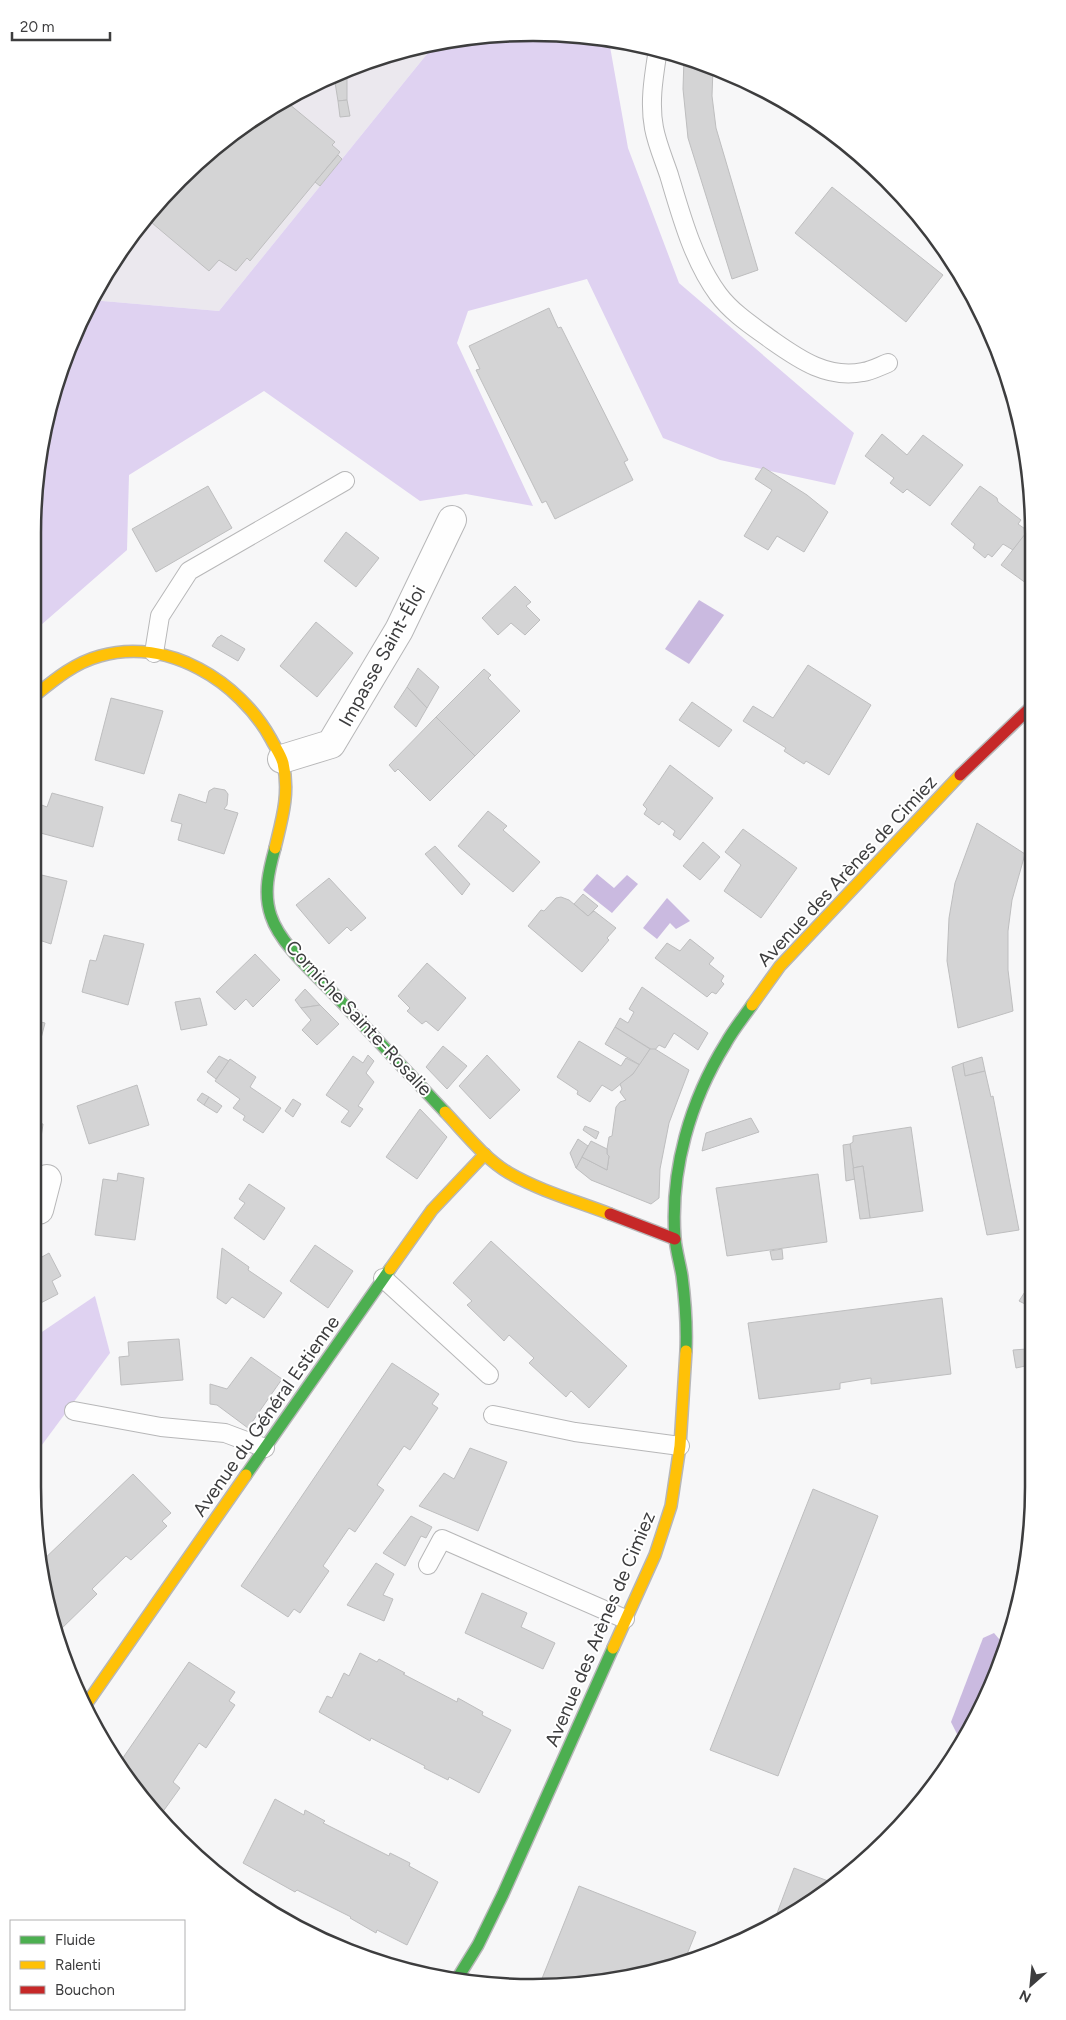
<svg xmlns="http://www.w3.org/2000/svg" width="1066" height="2020" viewBox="0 0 1066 2020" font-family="Figtree,sans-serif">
	<rect width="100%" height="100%" fill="#f7f7f8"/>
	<polygon fill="#ebe8ee" points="431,45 431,49 219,311 91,300 136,228 203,157 283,99 372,59"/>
	<g fill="#dfd2f1">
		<polygon points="566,34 609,41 628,148 679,283 854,433 835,485 720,460 663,438 587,279 468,311 457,343 533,506 466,494 420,501 264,391 129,475 127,550 33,632 34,501 50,403 84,311 91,300 219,311 431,49 431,45 468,37"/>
		<polygon points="95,1296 110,1353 33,1457 33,1338"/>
	</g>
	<g fill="#cabae0">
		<polygon points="699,600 724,615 689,664 665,649"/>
		<polygon points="597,874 614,888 627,875 638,884 612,913 583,890"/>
		<polygon points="667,898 690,921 676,929 670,923 657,939 643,928"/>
		<polygon points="994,1633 1005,1646 981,1710 968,1731 957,1734 951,1722 983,1638"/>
	</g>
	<g fill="#d4d4d5" stroke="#bebebf">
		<polygon points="684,58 713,68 712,96 716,128 758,270 732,279 688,138 683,89"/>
		<polygon points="347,72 347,100 338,101 334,76"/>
		<polygon points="283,99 335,142 332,145 340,152 250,261 247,258 236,271 219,260 209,271 152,223 155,219 149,214 203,157"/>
		<polygon points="347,100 350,116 340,117 338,101"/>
		<polygon points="338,155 342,159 320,186 315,182"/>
		<polygon points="832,187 943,275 906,322 795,233"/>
		<polygon points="549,308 558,328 561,327 628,460 624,462 633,480 555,519 546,501 542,503 476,370 480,369 469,346"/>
		<polygon points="882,434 907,455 923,435 963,465 930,506 907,489 903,493 890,483 894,478 865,456"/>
		<polygon points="763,467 807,495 828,512 804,552 777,536 768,550 744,536 772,490 755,479"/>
		<polygon points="208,486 232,528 156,572 132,529"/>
		<polygon points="980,486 997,498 998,502 1021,520 1018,524 1028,531 1013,550 1003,544 992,557 988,554 985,558 973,548 975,544 951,524"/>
		<polygon points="1029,529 1030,586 1001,565"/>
		<polygon points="346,532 379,558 356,587 324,561"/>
		<polygon points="515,586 531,602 526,606 540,620 525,635 511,623 498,635 482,618"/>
		<polygon points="316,622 353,653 317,697 280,666"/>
		<polygon points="221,635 245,649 238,661 212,646 218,637 219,637"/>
		<polygon points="808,665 871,705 829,775 806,761 804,764 784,751 786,748 743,721 753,706 773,718"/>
		<polygon points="418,668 439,687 427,708 407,687"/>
		<polygon points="484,669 491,675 488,678 520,711 475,756 436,717"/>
		<polygon points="407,687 427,708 416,727 394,707"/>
		<polygon points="111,698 163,711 144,774 95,760"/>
		<polygon points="692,702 732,730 719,747 679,720"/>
		<polygon points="436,717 475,756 430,801 398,769 395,772 389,765"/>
		<polygon points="670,765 713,798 680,840 673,835 675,831 662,821 659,825 644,814 647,809 643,805"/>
		<polygon points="214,788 225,790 228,794 227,805 224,809 238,813 224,854 178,840 182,824 171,821 179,794 206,803 209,791"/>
		<polygon points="52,793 103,807 93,847 33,831 33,823 39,804 47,807"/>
		<polygon points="488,811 507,826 503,830 540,862 513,892 458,846"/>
		<polygon points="977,823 1025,854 1012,900 1008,931 1008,970 1013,1011 958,1028 947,961 949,918 955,883"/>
		<polygon points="743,829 797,868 761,918 724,891 741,865 725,852"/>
		<polygon points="703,842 720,857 700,880 683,866"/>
		<polygon points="435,846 470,884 462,895 425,854"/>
		<polygon points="33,873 67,881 51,944 33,938"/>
		<polygon points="329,878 366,918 351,931 347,927 329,944 296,905"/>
		<polygon points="583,894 598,906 588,916 574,904"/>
		<polygon points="561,897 569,900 588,916 594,911 616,928 607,938 609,940 582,972 528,926 541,910 544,911 556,898"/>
		<polygon points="104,935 144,944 128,1005 82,992 90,960 96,961"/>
		<polygon points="690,939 714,958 709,964 724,976 721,981 724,984 716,994 712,992 707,997 655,958 667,943 680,951"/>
		<polygon points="255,954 280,980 253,1007 246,999 235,1010 216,992"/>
		<polygon points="427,963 466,998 438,1031 426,1021 422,1024 407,1011 410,1008 398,996"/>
		<polygon points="642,987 708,1033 698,1050 674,1033 665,1048 659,1045 654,1051 615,1027 620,1018 628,1023 634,1012 629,1009"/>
		<polygon points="305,989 320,1005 301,1008 295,1000"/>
		<polygon points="200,998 207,1025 181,1030 175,1002"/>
		<polygon points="320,1005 339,1024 317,1045 302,1030 311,1020 301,1008"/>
		<polygon points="33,1020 45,1023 33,1069"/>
		<polygon points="615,1027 650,1049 640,1065 605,1044"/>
		<polygon points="579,1041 621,1066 626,1058 640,1065 633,1074 612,1091 602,1085 590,1102 577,1094 578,1091 557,1077"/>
		<polygon points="443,1046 467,1066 447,1089 426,1067"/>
		<polygon points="650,1049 655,1049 689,1070 669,1123 660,1169 659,1198 651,1204 591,1180 576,1168 582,1157 607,1170 609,1156 607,1154 607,1149 609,1137 612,1136 616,1107 620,1102 626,1100 620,1092 622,1089 620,1084 633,1074"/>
		<polygon points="368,1055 374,1061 366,1073 374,1082 358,1106 363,1109 350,1127 341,1122 349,1111 326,1095 353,1056 363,1063"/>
		<polygon points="487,1055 520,1090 490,1119 459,1086"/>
		<polygon points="219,1056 229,1061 216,1079 207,1072"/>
		<polygon points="982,1057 985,1071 965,1076 963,1063"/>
		<polygon points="230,1059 256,1077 250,1087 281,1108 263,1133 243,1120 245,1116 233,1108 240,1099 215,1081"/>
		<polygon points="963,1063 965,1076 985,1071 991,1097 993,1096 1019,1230 987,1235 952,1067"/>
		<polygon points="137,1085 149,1125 89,1144 77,1106"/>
		<polygon points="202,1093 209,1097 204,1105 197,1100"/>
		<polygon points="209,1097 222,1106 217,1113 204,1105"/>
		<polygon points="293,1099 301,1104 293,1117 285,1111"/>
		<polygon points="420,1109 447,1137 417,1179 386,1157"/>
		<polygon points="751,1118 759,1132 702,1151 706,1133"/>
		<polygon points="33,1122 43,1124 40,1144 33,1142"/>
		<polygon points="585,1126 599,1132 596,1139 583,1130"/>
		<polygon points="911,1127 923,1211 870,1218 863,1166 853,1168 850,1144 853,1142 853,1136"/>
		<polygon points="578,1139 588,1146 576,1168 570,1153"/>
		<polygon points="591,1141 607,1149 607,1154 609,1156 607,1170 582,1157"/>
		<polygon points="850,1144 855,1179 846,1181 843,1145"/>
		<polygon points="863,1166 870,1218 860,1219 853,1168"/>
		<polygon points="118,1173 144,1178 135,1240 95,1235 103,1179 117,1181"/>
		<polygon points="818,1174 827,1242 727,1256 716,1188"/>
		<polygon points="249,1184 285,1208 264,1240 234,1218 245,1203 239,1199"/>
		<polygon points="491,1241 627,1366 589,1408 571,1391 566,1397 529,1363 534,1358 509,1335 504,1341 467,1305 472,1301 453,1283"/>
		<polygon points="315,1245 353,1271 328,1308 290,1281"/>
		<polygon points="222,1248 249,1267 248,1270 282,1293 264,1318 232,1297 226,1304 217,1298"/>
		<polygon points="782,1249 783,1259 772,1260 770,1251"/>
		<polygon points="49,1253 61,1276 52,1281 58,1294 33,1307 33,1262"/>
		<polygon points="1032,1281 1032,1300 1027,1305 1019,1301"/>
		<polygon points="942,1298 951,1374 871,1384 871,1378 840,1383 840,1389 759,1399 748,1323"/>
		<polygon points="179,1339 183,1380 121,1385 119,1357 129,1356 128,1342"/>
		<polygon points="1027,1349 1030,1365 1016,1368 1013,1350"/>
		<polygon points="251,1357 282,1379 248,1428 217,1405 210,1404 210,1384 227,1389"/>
		<polygon points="392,1363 439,1394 432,1404 438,1408 410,1450 404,1446 377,1485 384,1490 355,1532 349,1528 323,1566 329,1571 300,1613 294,1609 288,1617 241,1586"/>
		<polygon points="470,1448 507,1462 478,1531 419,1506 444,1473 454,1479"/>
		<polygon points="133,1474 171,1513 162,1521 167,1526 131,1560 126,1556 92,1589 97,1594 58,1632 53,1627 42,1584 40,1563"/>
		<polygon points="813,1489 878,1516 778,1776 710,1750"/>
		<polygon points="411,1516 432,1527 426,1538 421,1536 405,1566 383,1553"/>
		<polygon points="376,1563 394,1574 383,1595 393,1599 384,1621 347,1605"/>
		<polygon points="482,1593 527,1613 521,1627 555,1643 543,1669 465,1633"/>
		<polygon points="360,1653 377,1662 379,1659 405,1673 403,1674 457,1702 458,1698 483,1712 482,1715 511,1730 479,1793 449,1777 448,1780 424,1768 425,1766 371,1738 370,1741 319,1712 327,1696 332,1698 344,1673 349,1676"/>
		<polygon points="189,1662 235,1692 229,1701 235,1705 206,1748 199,1743 173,1782 180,1788 159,1817 136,1792 118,1765"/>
		<polygon points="275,1799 304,1815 305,1810 325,1821 323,1823 389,1856 390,1853 410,1863 409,1866 438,1882 407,1945 377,1930 376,1933 350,1918 351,1917 297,1890 295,1892 243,1863"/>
		<polygon points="794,1868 836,1884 811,1903 773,1924"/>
		<polygon points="579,1886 696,1932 683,1964 662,1971 566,1986 539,1986"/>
	</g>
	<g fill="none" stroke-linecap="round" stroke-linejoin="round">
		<g stroke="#b7b7b8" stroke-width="20">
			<g id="lane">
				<path d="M658,49C654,75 649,102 654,128C657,144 664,160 669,175C681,215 693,260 718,294C732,313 754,327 773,341C800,360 828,379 863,372C871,371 880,366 888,363"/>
				<polyline points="154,653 160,616 189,571 345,481"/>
				<polyline points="383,1278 489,1375"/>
				<polyline points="74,1411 161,1427 225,1433 265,1448"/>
				<polyline points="493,1415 575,1432 680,1446"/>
				<polyline points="428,1565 442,1539 625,1619"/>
			</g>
		</g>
		<g stroke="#b7b7b8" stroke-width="30">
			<g id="street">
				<polyline points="282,759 331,744 399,630 452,520"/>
				<polyline points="33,1210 39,1210 47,1179"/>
			</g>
		</g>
		<g stroke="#b7b7b8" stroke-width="14">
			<g id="fast">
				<path d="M275,848C269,870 263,893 271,916C280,944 314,973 335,995C372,1034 408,1073 445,1112"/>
				<path d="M686,1351C687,1327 685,1299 682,1276C680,1263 676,1251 675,1238C670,1170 690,1101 726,1043C733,1030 743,1018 752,1005"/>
				<polyline points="246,1475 390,1269"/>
				<polyline points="457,1979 478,1945 503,1894 613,1648"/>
			</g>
		</g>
		<g stroke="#b7b7b8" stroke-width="14">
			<g id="slow">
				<path d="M33,697C54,680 74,663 100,656C168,637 239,681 271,739C275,747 281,755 283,763C290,793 282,819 275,848"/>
				<polyline points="752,1005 780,966 960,775"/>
				<path d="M445,1112C465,1133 484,1158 509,1173C540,1191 576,1201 610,1214"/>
				<polyline points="390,1269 432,1210 485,1154"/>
				<polyline points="613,1648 655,1555 671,1506 680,1446 686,1351"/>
				<polyline points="85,1706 246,1475"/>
			</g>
		</g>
		<g stroke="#b7b7b8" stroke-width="14">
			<g id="jam">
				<polyline points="960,775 1030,708"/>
				<polyline points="610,1214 675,1239"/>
			</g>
		</g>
		<use href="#lane" stroke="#fefefe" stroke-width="18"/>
		<use href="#street" stroke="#fefefe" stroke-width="28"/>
		<use href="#fast" stroke="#4caf50" stroke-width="11"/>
		<use href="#slow" stroke="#ffc107" stroke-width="11"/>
		<use href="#jam" stroke="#c62828" stroke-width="11"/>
	</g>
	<g text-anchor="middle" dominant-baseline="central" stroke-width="4" stroke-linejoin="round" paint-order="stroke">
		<g font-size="19" fill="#3d3d3e" stroke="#fff">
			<text transform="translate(382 656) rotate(-61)">Impasse Saint-Éloi</text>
			<text transform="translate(847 871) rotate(-47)">Avenue des Arènes de Cimiez</text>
			<text transform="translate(359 1018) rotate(47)">Corniche Sainte-Rosalie</text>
			<text transform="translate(266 1416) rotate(-55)">Avenue du Général Estienne</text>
			<text transform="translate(600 1629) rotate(-67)">Avenue des Arènes de Cimiez</text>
		</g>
	</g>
	<path d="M0 0H1066V2020H0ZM533 41H533A492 492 0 0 1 1025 533V1487A492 492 0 0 1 533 1979H533A492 492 0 0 1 41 1487V533A492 492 0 0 1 533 41Z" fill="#fff" fill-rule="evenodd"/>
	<path fill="none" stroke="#3d3d3e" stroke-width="2.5" d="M533 41H533A492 492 0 0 1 1025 533V1487A492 492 0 0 1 533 1979H533A492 492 0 0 1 41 1487V533A492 492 0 0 1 533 41Z"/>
	<rect x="10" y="1920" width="175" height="90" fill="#ffffff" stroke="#b1b1b2"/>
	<rect x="20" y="1936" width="25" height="8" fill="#4caf50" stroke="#b1b1b2"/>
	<text x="55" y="1945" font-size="15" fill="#3d3d3e">Fluide</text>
	<rect x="20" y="1961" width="25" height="8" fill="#ffc107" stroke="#b1b1b2"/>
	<text x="55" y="1970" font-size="15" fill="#3d3d3e">Ralenti</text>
	<rect x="20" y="1986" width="25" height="8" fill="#c62828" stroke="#b1b1b2"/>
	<text x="55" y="1995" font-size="15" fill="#3d3d3e">Bouchon</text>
	<g transform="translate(1031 1985) rotate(207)" stroke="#ffffff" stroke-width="4" paint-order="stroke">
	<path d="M0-4L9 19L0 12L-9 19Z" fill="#3d3d3e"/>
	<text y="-8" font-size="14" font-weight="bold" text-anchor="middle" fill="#3d3d3e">N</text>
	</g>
	<path d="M12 32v8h98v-8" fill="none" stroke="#3d3d3e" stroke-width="2.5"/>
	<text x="20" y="32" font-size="15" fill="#3d3d3e" stroke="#ffffff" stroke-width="4" paint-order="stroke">20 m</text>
</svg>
